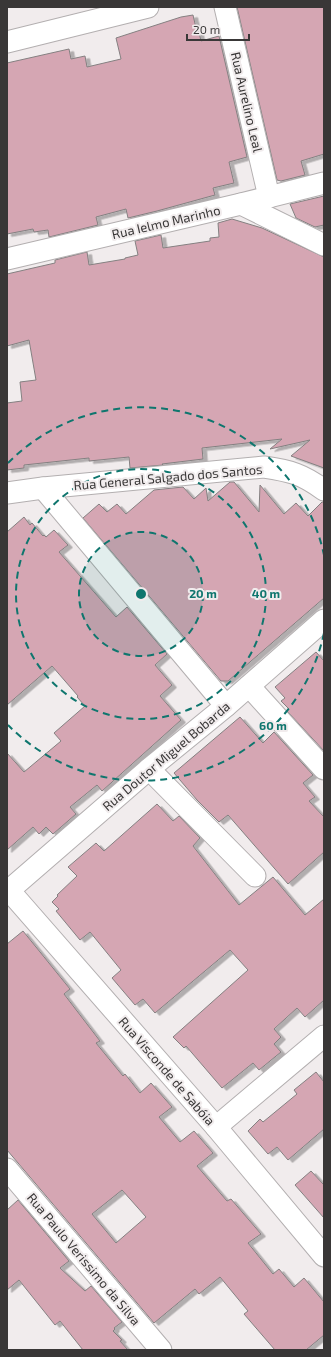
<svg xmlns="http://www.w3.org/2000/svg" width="331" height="1357" viewBox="0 0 331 1357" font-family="'Exo 2',sans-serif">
	<defs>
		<filter id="shadow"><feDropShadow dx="4.5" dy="2.5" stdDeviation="0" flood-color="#0004"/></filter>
	</defs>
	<rect width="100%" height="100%" fill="#f1eced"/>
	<g fill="#d5a6b3" stroke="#848081" fill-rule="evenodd" filter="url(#shadow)">
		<polygon points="237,7 324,7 324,154 301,161 305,175 281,181 277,180"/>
		<polygon points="193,15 196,28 198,28 201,41 219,36 247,157 229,162 234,183 213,188 215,195 157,211 128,218 126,209 96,217 98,225 49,237 48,230 34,232 33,229 7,234 7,63 69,49 71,59 85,56 87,67 121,59 116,38 181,17"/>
		<polygon points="324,196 324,225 315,227 296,218 290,204"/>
		<polygon points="232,219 262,228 324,257 324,468 291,456 310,440 270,449 282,439 202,448 203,459 162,464 163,465 130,468 129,457 89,461 89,458 24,465 24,468 7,470 7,403 22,401 20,382 36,380 29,340 7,346 7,274 55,263 55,260 87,252 89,265 125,259 125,258 138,255 135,241 161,235 163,248 210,241 210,238 219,237 218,223"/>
		<polygon points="230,482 234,482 259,512 260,485 284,514 296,503 308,516 322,502 324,502 324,598 228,681 221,681 83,518 99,504 107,512 117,504 126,514 154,490 183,487 194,499 206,488 208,501"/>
		<polygon points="24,517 30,525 32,523 43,536 44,535 46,537 54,530 68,545 59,552 116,617 127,607 167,654 155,665 172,685 160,696 181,720 102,791 97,785 70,807 76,814 53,834 46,827 39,834 33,827 7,850 7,753 24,772 61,741 54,733 85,706 77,697 78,696 52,666 7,705 7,532"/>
		<polygon points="316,652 324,661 324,751 287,711 289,709 281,701 285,698 275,687"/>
		<polygon points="240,717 263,743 274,732 313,775 303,783 315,797 309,801 324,817 324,852 288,884 228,815 219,822 197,800 174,773"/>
		<polygon points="157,804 173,821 179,816 200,838 193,846 239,905 273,877 305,915 324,899 324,1000 305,1017 297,1008 274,1029 281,1037 274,1044 281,1052 259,1070 253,1063 222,1088 186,1046 184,1048 173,1037 248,970 230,950 155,1013 143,999 135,1005 112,978 121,970 90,932 80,940 56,911 59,909 52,902 58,896 57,895 77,876 68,867 96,843 104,851"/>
		<path d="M23,931L70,989L64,994L100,1041L96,1043L123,1076L125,1074L140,1093L151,1083L172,1107L159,1117L180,1142L194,1131L213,1153L197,1166L227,1201L231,1199L261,1234L248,1243L273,1274L279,1269L294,1287L304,1278L324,1302V1335L306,1350H275L244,1314L248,1311L220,1277L199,1294L195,1289L154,1323L7,1150V944ZM122,1190L146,1217L116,1243L92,1214Z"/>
		<polygon points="316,1072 324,1082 324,1129 288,1160 277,1147 268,1154 248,1131 260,1119 263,1122 297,1094 294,1090"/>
		<polygon points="311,1171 324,1185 324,1218 295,1185"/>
		<polygon points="18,1200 69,1261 60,1268 85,1291 91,1286 122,1322 114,1328 115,1329 113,1331 122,1340 120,1341 128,1350 83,1350 60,1321 55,1325 19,1280 7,1290 7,1210"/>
	</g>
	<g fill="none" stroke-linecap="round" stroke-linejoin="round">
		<g stroke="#b3afb0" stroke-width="23">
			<g id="minor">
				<polyline points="225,7 269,197"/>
				<polyline points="7,42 148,7"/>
				<polyline points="241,204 324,245"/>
				<polyline points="7,259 241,204 324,183"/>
				<polyline points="43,488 226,706"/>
				<path d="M7,493L43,488L264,467C291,471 302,474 324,490"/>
				<polyline points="249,686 324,769"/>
				<polyline points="149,769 255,876"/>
				<polyline points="7,888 216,1127 324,1256"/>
				<polyline points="7,892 149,769 226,706 324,620"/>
				<polyline points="216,1127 324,1036"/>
				<polyline points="7,1169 161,1350"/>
			</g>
		</g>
		<use href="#minor" stroke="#fff" stroke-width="21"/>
	</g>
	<circle cx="141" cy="594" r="62" fill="#0f766e" fill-opacity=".12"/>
	<g fill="none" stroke="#0f766e" stroke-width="2" stroke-dasharray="7 5">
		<circle cx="141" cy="594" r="62"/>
		<circle cx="141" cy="594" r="125"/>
		<path d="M324 633A187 187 0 0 1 8 725M8 463A187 187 0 0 1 324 555"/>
	</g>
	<g text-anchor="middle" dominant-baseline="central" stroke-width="4" stroke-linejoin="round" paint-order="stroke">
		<g font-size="13" fill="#393737" stroke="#f1eced">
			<text transform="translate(247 102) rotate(77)">Rua Aurelino Leal</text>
			<text transform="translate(166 222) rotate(-13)">Rua Ielmo Marinho</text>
			<text transform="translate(168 477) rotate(-5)">Rua General Salgado dos Santos</text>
			<text transform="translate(166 756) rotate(-40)">Rua Doutor Miguel Bobarda</text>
			<text transform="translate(167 1071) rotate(49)">Rua Visconde de Sabóia</text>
			<text transform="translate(84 1259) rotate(50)">Rua Paulo Verissimo da Silva</text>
		</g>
	</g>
	<circle cx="141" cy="594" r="6" fill="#0f766e" stroke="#f1eced" stroke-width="2"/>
	<g font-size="12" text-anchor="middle" font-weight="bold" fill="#0f766e" stroke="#f1eced" stroke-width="4" stroke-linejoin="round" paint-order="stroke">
		<text x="203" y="598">20 m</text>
		<text x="266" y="598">40 m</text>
		<text x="273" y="730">60 m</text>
	</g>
	<rect width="331" height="1357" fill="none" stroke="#393737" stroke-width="16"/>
	<path d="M187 34v6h62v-6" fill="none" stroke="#393737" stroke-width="2"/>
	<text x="193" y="34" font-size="12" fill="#393737" stroke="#f1eced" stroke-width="3" paint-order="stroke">20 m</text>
</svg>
